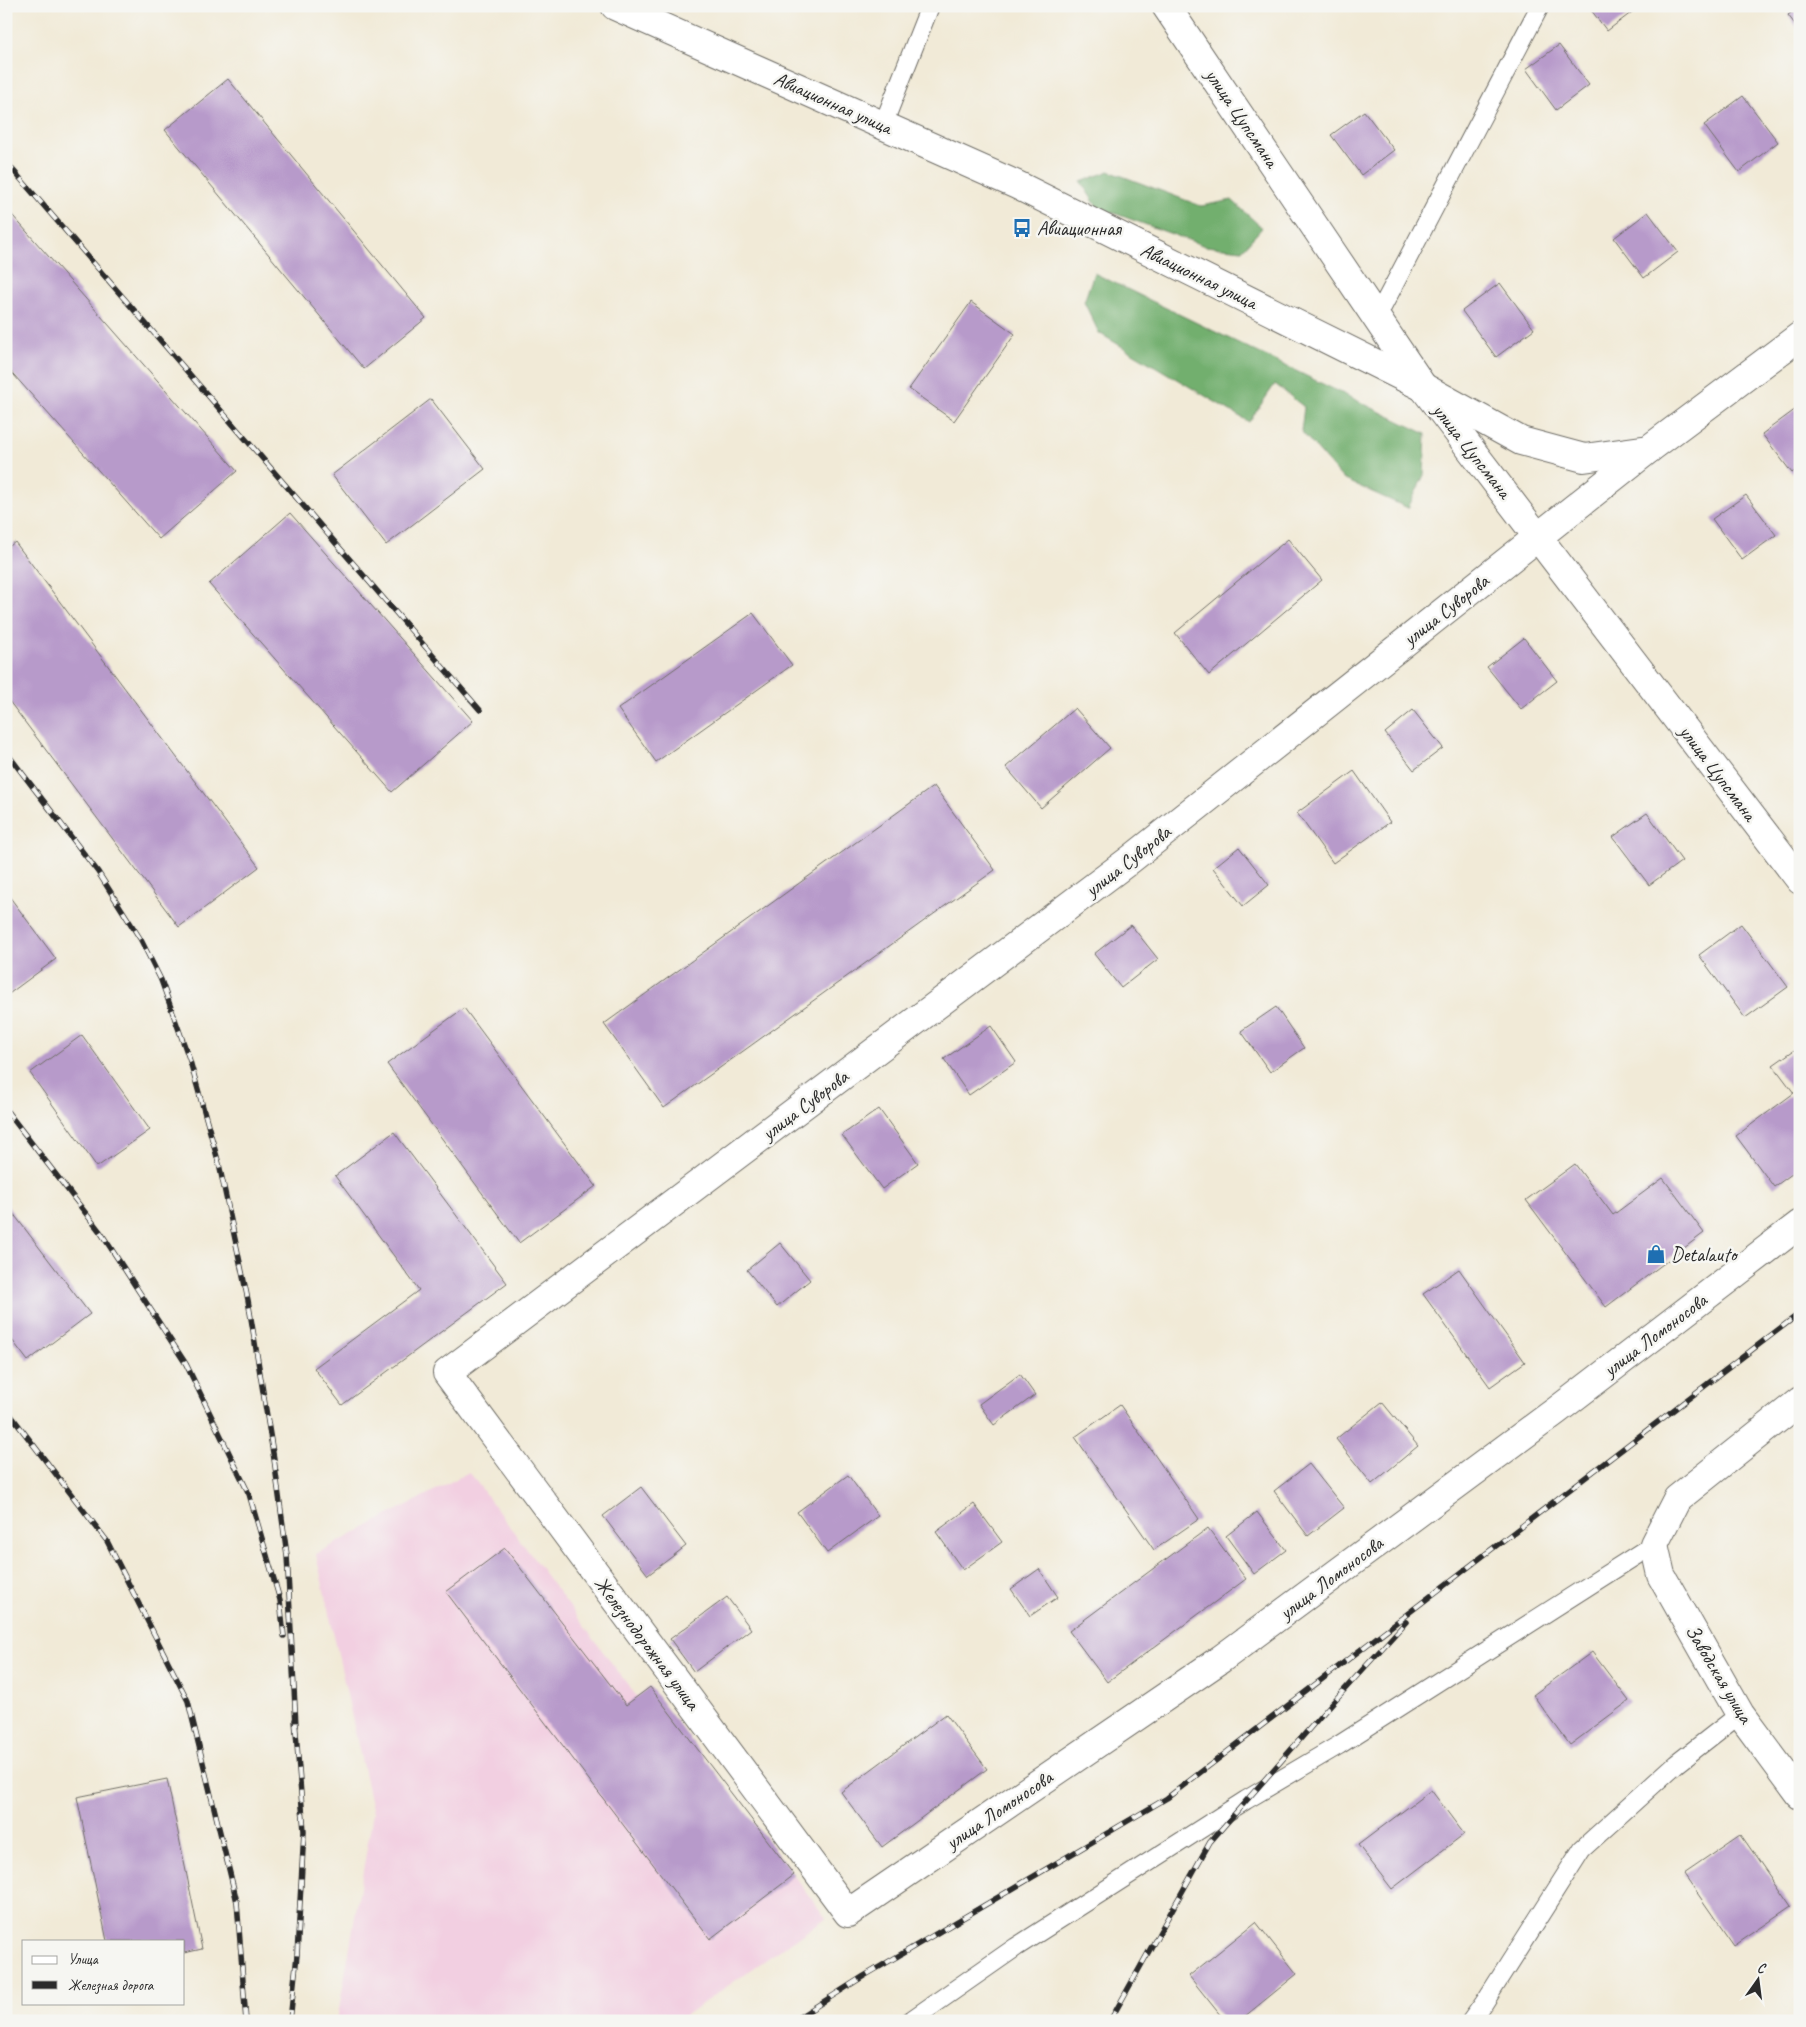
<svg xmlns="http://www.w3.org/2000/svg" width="1806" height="2027" viewBox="0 0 1806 2027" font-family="Caveat,sans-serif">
	<rect width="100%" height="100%" fill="#f6f6f2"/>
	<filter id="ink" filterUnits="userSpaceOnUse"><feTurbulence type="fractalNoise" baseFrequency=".02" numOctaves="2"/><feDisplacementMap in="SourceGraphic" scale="10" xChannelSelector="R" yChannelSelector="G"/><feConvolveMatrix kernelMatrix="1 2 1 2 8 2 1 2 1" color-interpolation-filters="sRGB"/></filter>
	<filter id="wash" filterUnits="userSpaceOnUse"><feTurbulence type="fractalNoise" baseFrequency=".0096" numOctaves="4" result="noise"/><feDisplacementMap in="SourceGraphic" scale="20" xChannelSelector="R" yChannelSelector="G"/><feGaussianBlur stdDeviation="1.12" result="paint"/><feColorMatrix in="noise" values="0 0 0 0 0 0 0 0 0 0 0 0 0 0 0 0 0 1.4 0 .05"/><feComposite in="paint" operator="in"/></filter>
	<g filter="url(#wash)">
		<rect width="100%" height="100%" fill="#f1ead7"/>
		<polygon fill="#f2cfe1" points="469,1472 637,1697 650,1687 826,1918 677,2021 337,2021 373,1813 316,1554"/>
		<g fill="#72af6e" stroke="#4e6d4c">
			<polygon points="1109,171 1201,206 1232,200 1262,228 1242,250 1205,246 1097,207 1081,182"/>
			<polygon points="1094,273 1426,434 1424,475 1408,508 1343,479 1301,431 1304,407 1275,384 1249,422 1099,333 1084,302"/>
		</g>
		<g id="blocks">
			<g fill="#b79aca">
				<polygon points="1588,6 1640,6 1607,31"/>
				<polygon points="1800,6 1800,31 1788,15"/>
				<polygon points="1559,45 1589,85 1556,110 1526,69"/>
				<polygon points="228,79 426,318 364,369 165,130"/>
				<polygon points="1743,96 1778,142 1739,172 1704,125"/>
				<polygon points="1364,111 1394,150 1361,175 1331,135"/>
				<polygon points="6,208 237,471 159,539 6,366"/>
				<polygon points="1648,212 1678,252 1644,278 1614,238"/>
				<polygon points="1500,283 1534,329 1496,357 1462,311"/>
				<polygon points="971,302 1015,334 954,421 909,389"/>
				<polygon points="431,399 485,469 386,545 332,475"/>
				<polygon points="1800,406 1800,467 1792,473 1762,434"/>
				<polygon points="1746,495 1776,535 1742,560 1712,519"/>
				<polygon points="290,513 473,721 392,792 209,584"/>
				<polygon points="1288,539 1322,580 1209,675 1175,633"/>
				<polygon points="15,542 259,867 179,927 6,697 6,549"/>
				<polygon points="753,613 792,665 656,762 618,709"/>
				<polygon points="1524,638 1557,681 1521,709 1487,667"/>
				<polygon points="1075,708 1110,748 1041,808 1006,767"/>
				<polygon points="1413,710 1443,748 1414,770 1385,733"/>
				<polygon points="1354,771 1390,822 1333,863 1297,813"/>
				<polygon points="934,786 995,870 664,1108 604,1024"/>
				<polygon points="1647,813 1682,861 1649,885 1613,837"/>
				<polygon points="1239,847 1269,885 1243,906 1213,868"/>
				<polygon points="6,892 56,959 6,996"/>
				<polygon points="1741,924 1788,987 1745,1018 1699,955"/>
				<polygon points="1131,925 1158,959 1121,988 1094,954"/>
				<polygon points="1276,1007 1304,1048 1270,1072 1241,1031"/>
				<polygon points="464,1008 596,1186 519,1243 387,1064"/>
				<polygon points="991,1026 1016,1062 969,1095 944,1059"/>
				<polygon points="82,1035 150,1130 97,1167 30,1073"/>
				<polygon points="1800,1046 1800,1168 1774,1187 1736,1136 1794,1093 1773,1065"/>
				<polygon points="879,1109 918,1163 882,1189 842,1135"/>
				<polygon points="394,1132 507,1283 342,1405 314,1368 419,1290 335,1176"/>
				<polygon points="1575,1164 1613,1215 1663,1178 1704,1233 1606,1307 1526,1200"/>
				<polygon points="6,1204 90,1314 28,1361 6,1332"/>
				<polygon points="780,1243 810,1280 777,1307 747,1270"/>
				<polygon points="1459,1269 1525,1362 1490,1387 1423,1294"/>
				<polygon points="1020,1374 1035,1395 994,1425 979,1404"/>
				<polygon points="1382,1402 1418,1446 1372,1484 1336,1439"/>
				<polygon points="1120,1405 1199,1519 1154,1550 1075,1437"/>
				<polygon points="1309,1464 1344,1508 1308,1536 1274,1491"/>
				<polygon points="848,1475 878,1516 827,1553 797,1512"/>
				<polygon points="641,1487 686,1546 648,1575 603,1516"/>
				<polygon points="974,1504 1002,1542 963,1570 936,1532"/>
				<polygon points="1257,1512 1286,1550 1254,1574 1226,1536"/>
				<polygon points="1208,1528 1246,1579 1107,1682 1069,1631"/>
				<polygon points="505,1548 626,1705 650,1687 794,1875 710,1939 446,1592"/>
				<polygon points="1039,1569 1058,1597 1030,1616 1011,1589"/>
				<polygon points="727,1597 751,1629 694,1672 670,1639"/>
				<polygon points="1592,1652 1629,1701 1570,1745 1533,1695"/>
				<polygon points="946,1714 987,1769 882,1847 841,1792"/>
				<polygon points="167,1779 202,1949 184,1953 184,1941 107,1941 77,1797"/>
				<polygon points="1431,1790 1464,1834 1392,1889 1358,1845"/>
				<polygon points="1741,1835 1791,1907 1734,1946 1684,1874"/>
				<polygon points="1256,1922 1297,1974 1239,2021 1225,2021 1189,1976"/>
			</g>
		</g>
	</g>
	<g filter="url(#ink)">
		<use href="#blocks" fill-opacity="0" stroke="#706e67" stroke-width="1"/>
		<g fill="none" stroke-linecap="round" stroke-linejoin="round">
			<g stroke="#706e67" stroke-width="20">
				<g id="service">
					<polyline points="883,125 930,6"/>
					<polyline points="1376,319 1540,6"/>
					<polyline points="910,2021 1016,1947 1246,1800 1339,1745 1654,1544"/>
					<polyline points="1471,2021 1484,2003 1582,1849 1676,1764 1740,1714"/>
				</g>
			</g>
			<g stroke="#706e67" stroke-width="30">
				<g id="minor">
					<polyline points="1166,6 1423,387 1800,880"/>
					<polyline points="1649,449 1131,859 447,1373 848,1913 1221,1659 1556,1411 1800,1224"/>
					<polyline points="1800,1401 1677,1499 1654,1544 1661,1575 1740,1714 1800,1795"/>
				</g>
			</g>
			<g stroke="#706e67" stroke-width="30">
				<polyline id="secondary" points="615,6 1017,185 1423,387 1521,441 1584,458 1649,449 1800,336"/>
			</g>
			<use href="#service" stroke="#fff" stroke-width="18"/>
			<use href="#minor" stroke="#fff" stroke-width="28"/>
			<use href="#secondary" stroke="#fff" stroke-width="28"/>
			<g stroke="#2b2b2b" stroke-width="5.5">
				<g id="rail">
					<polyline points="6,162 480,710"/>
					<polyline points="6,752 98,872 141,940 161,980 190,1061 219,1164 248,1300 274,1459 287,1555 296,1726"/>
					<polyline points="6,1110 101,1233 186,1364 249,1494 280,1600 284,1636"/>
					<polyline points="6,1409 107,1541 188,1701 237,1902 246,2021"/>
					<polyline points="290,2021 297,1955 304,1831 295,1720"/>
					<polyline points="793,2021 864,1976 1167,1798 1800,1313"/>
					<polyline points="1110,2021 1210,1842 1325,1711 1406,1622"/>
				</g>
			</g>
			<use href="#rail" stroke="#f6f6f2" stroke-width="4" stroke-dasharray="11" stroke-linecap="butt"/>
		</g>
	</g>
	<defs>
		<g id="bus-bare" transform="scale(1.5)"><path d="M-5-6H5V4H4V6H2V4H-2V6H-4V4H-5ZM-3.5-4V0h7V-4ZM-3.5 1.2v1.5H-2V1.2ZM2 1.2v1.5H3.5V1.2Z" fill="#1f6fb2" stroke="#f6f6f2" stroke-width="2.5" paint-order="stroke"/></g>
		<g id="shop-bare" transform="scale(1.5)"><path d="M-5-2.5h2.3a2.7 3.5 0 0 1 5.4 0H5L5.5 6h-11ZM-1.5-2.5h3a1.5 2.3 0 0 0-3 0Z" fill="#1f6fb2" stroke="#f6f6f2" stroke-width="2.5" paint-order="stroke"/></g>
	</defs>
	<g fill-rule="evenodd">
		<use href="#bus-bare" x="1022" y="228"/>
		<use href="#shop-bare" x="1656" y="1254"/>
	</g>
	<g text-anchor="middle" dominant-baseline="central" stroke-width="5" stroke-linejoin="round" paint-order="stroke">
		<g font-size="20" fill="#2b2b2b" stroke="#f6f6f2">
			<text transform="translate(833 103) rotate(24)">Авиационная улица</text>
			<text transform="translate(1242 118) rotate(56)">улица Цупсмана</text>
			<text transform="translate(1199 276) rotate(26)">Авиационная улица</text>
			<text transform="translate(1472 451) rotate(52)">улица Цупсмана</text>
			<text transform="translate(1446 610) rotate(-38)">улица Суворова</text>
			<text transform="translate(1718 773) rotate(53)">улица Цупсмана</text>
			<text transform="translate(1128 861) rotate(-38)">улица Суворова</text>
			<text transform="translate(805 1105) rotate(-37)">улица Суворова</text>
			<text transform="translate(1655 1335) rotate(-37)">улица Ломоносова</text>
			<text transform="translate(1331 1578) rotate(-37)">улица Ломоносова</text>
			<text transform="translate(647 1643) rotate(53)">Железнодорожная улица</text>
			<text transform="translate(1719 1674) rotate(59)">Заводская улица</text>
			<text transform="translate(999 1810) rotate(-34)">улица Ломоносова</text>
		</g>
		<g font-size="20" fill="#2b2b2b" stroke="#f6f6f2" text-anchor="start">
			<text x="1037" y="228">Авиационная</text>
			<text x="1671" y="1254">Detalauto</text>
		</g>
	</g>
	<rect width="1806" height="2027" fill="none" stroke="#f6f6f2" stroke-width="25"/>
	<rect x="22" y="1940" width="162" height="65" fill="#f6f6f2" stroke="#a5a5a2"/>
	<rect x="32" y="1956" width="25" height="8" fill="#ffffff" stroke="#a5a5a2"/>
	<text x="68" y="1964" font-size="15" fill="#2b2b2b">Улица</text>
	<rect x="32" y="1981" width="25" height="8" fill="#2b2b2b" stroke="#a5a5a2"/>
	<text x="68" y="1990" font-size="15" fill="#2b2b2b">Железная дорога</text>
	<g transform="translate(1758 1980) rotate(14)" stroke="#f6f6f2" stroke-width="4" paint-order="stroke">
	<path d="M0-4L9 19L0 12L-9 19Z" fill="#2b2b2b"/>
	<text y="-8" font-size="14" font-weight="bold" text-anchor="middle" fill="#2b2b2b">С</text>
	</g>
</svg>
